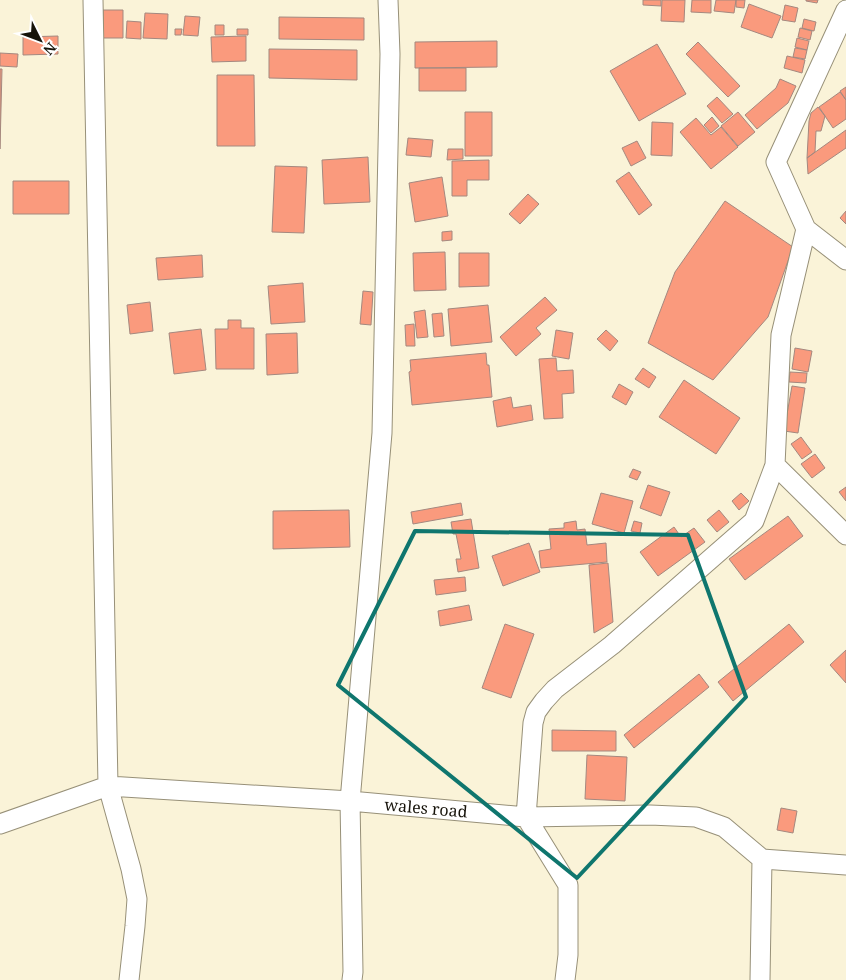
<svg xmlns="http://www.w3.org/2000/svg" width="846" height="980" viewBox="0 0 846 980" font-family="'Noto Serif',serif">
	<rect width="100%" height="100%" fill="#faf3d8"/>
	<!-- building -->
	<path fill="#fa9a7d" stroke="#a4887f" d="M643,0h18v6l-18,-1z
		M662,0h23l-1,22 -23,-1z
		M692,0h19v13l-20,-1z
		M716,0h20l-2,13 -20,-2z
		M736,0h9l-1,8 -8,-1z
		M806,0h12l-1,3 -11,-2z
		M749,4l32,12 -9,22 -31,-11z
		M785,5l13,3 -3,14 -13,-2z
		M103,10h20v28h-20z
		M145,13l23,1 -1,25 -24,-1z
		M185,16l15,1 -2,19 -15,-1z
		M279,17l85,1v22l-85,-1z
		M804,19l12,3 -2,9 -12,-3z
		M127,21l14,1v17l-15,-1z
		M215,25h9v10h-9z
		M800,28l12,3 -2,9 -12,-3z
		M175,29h7l-1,6h-6z
		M237,29h11v6h-11z
		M58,36v18l-35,1v-18z
		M246,36v25l-34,1 -1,-25z
		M797,38l12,3 -2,9 -12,-3z
		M497,41v26l-82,1v-26z
		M698,42l42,44 -12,11 -42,-43z
		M657,44l29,50 -47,27 -29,-50z
		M795,48l12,2 -2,9 -12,-2z
		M269,49l88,1v30l-88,-2z
		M0,53l18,1 -1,13 -17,-1z
		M787,56l18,4 -3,13 -18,-5z
		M419,68h47v23h-47z
		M0,69h2l-2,80z
		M217,75h37l1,71h-38z
		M780,79l16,7 -8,17 -31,26 -12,-14 31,-27z
		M846,87v13l-6,-9z
		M840,92l6,8v19l-13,9 -14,-21z
		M717,97l16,17 -11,9 -15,-17z
		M818,107l7,9 -4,15h-5l-1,21 -8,6 2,-37 2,-8z
		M465,112h27v44h-27z
		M738,112l17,20 -17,14 -17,-20z
		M712,117l7,9 -8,7 -7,-8z
		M696,118l15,17 10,-8 17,20 -27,22 -31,-37z
		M652,122l21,1 -1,33 -21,-1z
		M846,130v18l-38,26 -1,-16z
		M408,138l25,2 -2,17 -25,-2z
		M637,141l9,17 -15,8 -9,-18z
		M448,149h15v10l-16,1z
		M368,157l2,45 -46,2 -2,-44z
		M489,160v20h-22v16h-15v-35z
		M275,166l32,1 -3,66 -32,-1z
		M629,172l23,33 -13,10 -23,-34z
		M442,177l6,39 -33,6 -6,-39z
		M13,181h56v33h-56z
		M528,194l11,10 -19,20 -11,-10z
		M725,201l68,46 -25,70 -55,63 -65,-37 27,-71z
		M846,211v13l-6,-6z
		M452,231v9l-10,1v-9z
		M445,252l1,38 -32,1 -1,-38z
		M459,253h30v33l-30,1z
		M202,255l1,22 -45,3 -2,-22z
		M303,283l2,39 -34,2 -3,-38z
		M363,291l10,1 -2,33 -11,-1z
		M545,297l12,13 -21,18 5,6 -25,22 -16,-19z
		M150,302l3,29 -23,3 -3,-29z
		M488,305l4,37 -41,4 -3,-37z
		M425,310l3,27 -11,1 -3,-26z
		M442,313l2,23 -10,1 -2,-23z
		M228,320h13v8h13v41h-38l-1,-40h13z
		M414,324l1,22h-9l-1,-21z
		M201,329l5,41 -32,4 -5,-41z
		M556,330l17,3 -4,26 -17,-3z
		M606,330l12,11 -8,10 -13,-12z
		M297,333l1,40 -31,2 -1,-41z
		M795,348l17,3 -4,21 -16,-3z
		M486,353l1,12h2l3,32 -80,8 -3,-33 2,-1 -1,-11z
		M556,358l1,13 16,-1 1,23 -12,1 1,24 -19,1 -5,-60z
		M643,368l13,9 -7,11 -14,-9z
		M790,372l17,1 -1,10 -17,-1z
		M684,380l56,38 -24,36 -57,-37z
		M619,384l14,8 -7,13 -14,-8z
		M792,386l13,2 -7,45 -14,-2z
		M511,397l2,11 18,-3 2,15 -36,7 -4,-26z
		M801,437l11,15 -10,7 -11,-15z
		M815,454l10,14 -13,10 -11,-14z
		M633,469l8,3 -4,8 -8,-3z
		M648,485l22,7 -9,24 -21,-8z
		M846,487v14l-7,-9z
		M601,493l32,8 -9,32 -32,-9z
		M741,493l8,8 -10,9 -7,-9z
		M461,503l2,12 -50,9 -2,-12z
		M349,510l1,37 -77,2v-38z
		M719,510l10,12 -12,10 -10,-12z
		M788,516l15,20 -58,44 -16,-21z
		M471,519l8,49 -21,4 -2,-13h5l-5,-25h-3l-2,-12z
		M576,521l1,9 8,-1 2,16 19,-2 1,19 -66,6 -2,-17 12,-2 -2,-20 15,-1v-5z
		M634,521l8,2 -2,10 -9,-2z
		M674,527l7,10 13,-9 11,14 -47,34 -18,-24z
		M529,543l11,29 -37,14 -11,-30z
		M608,563l5,59 -19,11 -5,-68z
		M465,577l1,14 -30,4 -2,-15z
		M469,605l3,15 -32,6 -2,-15z
		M505,624l29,10 -23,64 -29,-10z
		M789,624l15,18 -71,59 -15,-19z
		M846,650v33l-16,-18z
		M699,674l10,13 -75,61 -10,-13z
		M552,730l64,1v20h-64z
		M587,755l40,2 -2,44 -40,-2z
		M781,808l16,3 -4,22 -16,-3z"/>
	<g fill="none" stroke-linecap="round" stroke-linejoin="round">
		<!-- minor casing -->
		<g stroke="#979078" stroke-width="21">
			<path id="minor" d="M93,0l15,786 23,83 6,30 -2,27 -6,54
				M806,229l40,31
				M775,465l71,70
				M0,824l108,-38 242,15 176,16 124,-2 46,2 28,10 38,32 84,6
				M352,980l1,-8 -3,-171 32,-368 8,-379 -2,-54
				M565,980l3,-25v-70l-42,-68 7,-94 3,-11 8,-11 11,-12 57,-44 142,-124 21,-56 6,-130 25,-106 -30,-67 70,-152
				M760,980l2,-121"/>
		</g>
		<!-- minor -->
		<use href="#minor" stroke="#fff" stroke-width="19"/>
	</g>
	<!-- marked area -->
	<path fill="none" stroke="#0f766e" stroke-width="4" stroke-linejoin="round" d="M415,531l273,4 58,162 -169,181 -239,-193z"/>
	<g text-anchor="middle" stroke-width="4.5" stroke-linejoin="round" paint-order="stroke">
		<!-- street labels -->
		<g font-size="16" fill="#16130a" stroke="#fff">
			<text transform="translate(426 808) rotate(5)" y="6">wales road</text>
		</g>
	</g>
	<!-- north arrow -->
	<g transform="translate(40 40) rotate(132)" stroke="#ffffff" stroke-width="4" paint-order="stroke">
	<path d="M0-4L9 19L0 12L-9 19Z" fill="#16130a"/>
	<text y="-8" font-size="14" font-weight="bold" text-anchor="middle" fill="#16130a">N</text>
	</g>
</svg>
